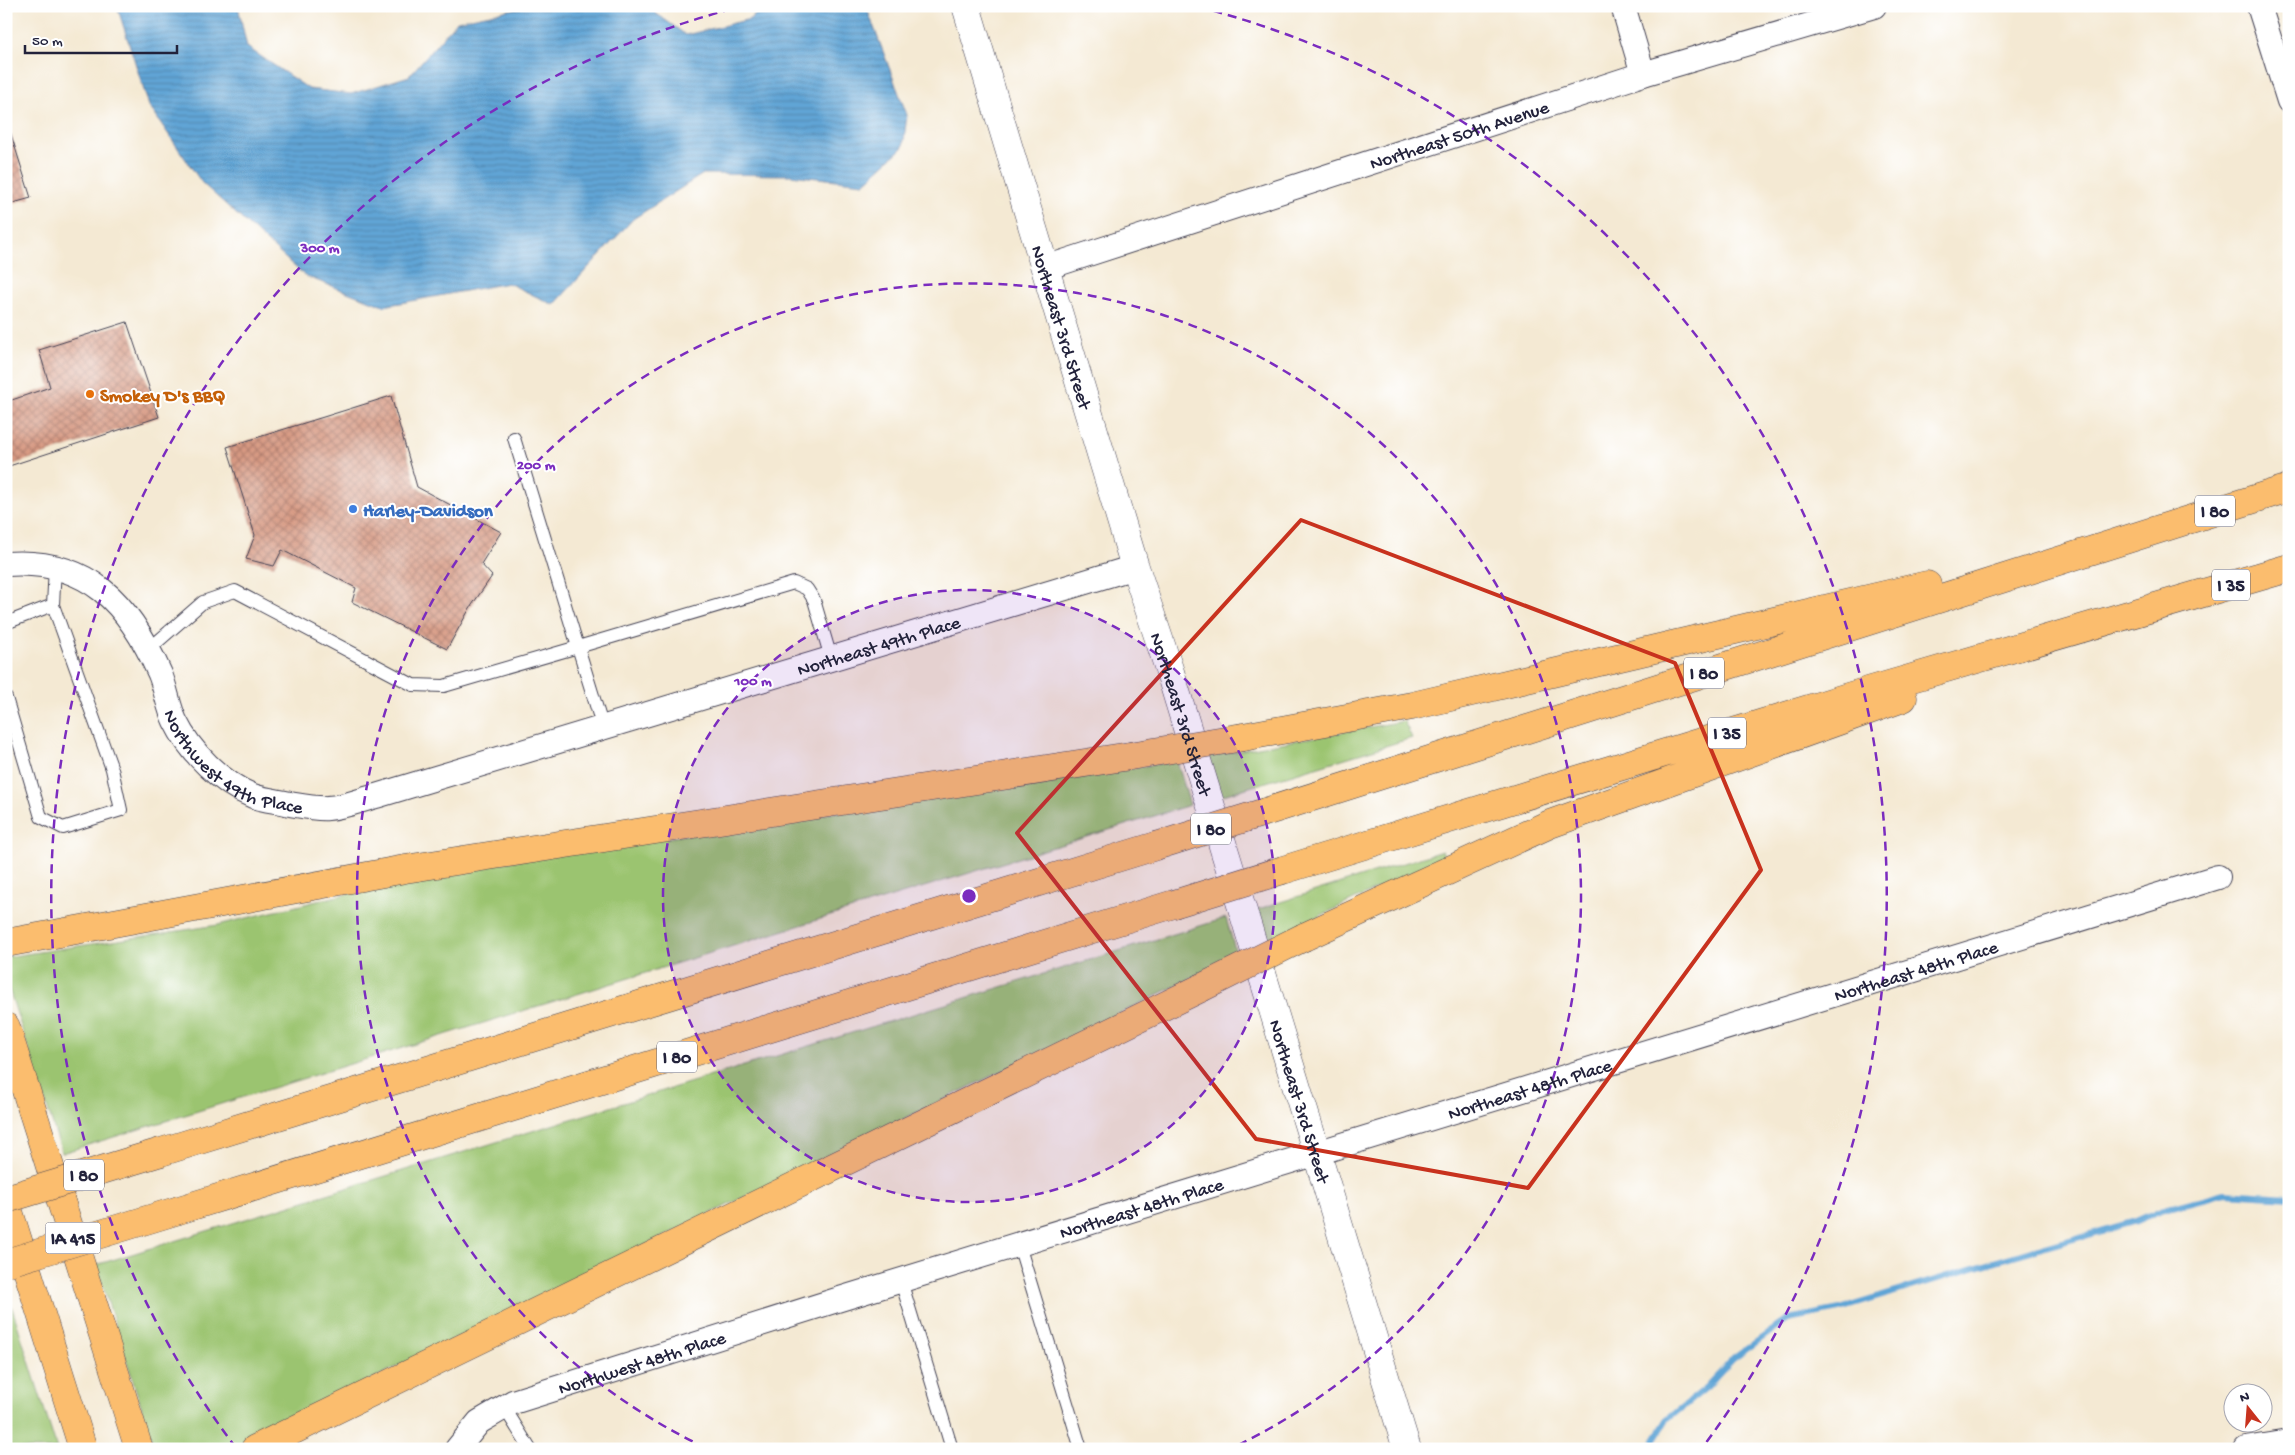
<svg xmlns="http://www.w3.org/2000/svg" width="2295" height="1455" viewBox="0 0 2295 1455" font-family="'Gochi Hand',sans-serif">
	<defs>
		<pattern id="water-rules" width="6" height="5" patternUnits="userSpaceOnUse" patternTransform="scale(1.25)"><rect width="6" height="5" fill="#61a5d6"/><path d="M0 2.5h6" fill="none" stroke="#5086af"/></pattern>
		<pattern id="building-cross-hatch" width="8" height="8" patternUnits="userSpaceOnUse" patternTransform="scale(1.25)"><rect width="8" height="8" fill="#d79982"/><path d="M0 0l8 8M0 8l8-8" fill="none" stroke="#ae7c6c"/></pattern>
	</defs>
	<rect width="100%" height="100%" fill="#fff"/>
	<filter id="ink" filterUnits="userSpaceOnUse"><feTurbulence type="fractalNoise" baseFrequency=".02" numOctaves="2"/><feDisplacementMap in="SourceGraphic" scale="10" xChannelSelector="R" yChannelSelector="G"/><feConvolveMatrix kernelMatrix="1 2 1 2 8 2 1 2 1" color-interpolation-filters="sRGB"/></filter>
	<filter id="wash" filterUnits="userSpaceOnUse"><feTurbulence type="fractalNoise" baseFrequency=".0096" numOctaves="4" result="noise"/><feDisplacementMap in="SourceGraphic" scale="20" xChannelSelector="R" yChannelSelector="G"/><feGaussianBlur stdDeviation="1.12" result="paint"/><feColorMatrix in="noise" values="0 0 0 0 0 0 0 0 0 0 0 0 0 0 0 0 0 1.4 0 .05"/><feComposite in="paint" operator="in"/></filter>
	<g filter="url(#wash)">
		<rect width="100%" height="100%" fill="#f4e9d3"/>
		<!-- green -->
		<path fill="#9bc470" stroke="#5e7356" d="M1404,721l8,17 -192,58 -12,-40z
			M1177,761l13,44 -1128,348 -56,-173v-23l212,-32 215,-52z
			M1442,851l3,6 -183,86 -10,-32z
			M1226,918l11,38 -1008,493h-74l-59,-184z
			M6,1292h1l50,157h-51z"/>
		<!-- water -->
		<path fill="url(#water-rules)" stroke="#426488" d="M117,6h121l9,41 62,42 42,5 58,-18 48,-55 71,-15h104l18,3 36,26 64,-16 12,-13h104l41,109 -4,32 -39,36 -74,-8 -87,-1 -70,45 -79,86 -46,-22 -124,23 -79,-30 -103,-93 -53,-77z"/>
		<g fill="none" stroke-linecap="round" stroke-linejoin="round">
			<!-- stream -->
			<path stroke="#61a5d6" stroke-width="6" d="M1654,1449l1,-10 12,-19 40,-33 26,-28 55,-40 52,-10 160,-49 136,-39 25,-11 64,-17 64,4"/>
		</g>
		<g id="blocks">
			<!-- building -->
			<path fill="url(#building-cross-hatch)" d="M6,125h2l23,73 -25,7z
				M127,322l32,95 -153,50v-65l44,-15 -11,-37z
				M391,396l26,91 84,45 -20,32 11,12 -22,32 -23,41 -95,-47 4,-14 -74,-38 -8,16 -28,-7 9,-24 -28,-88z"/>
		</g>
	</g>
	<g filter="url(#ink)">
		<use href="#blocks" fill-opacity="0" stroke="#424052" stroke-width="1"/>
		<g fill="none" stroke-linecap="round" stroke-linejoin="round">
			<!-- service casing -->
			<g stroke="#424052" stroke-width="14">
				<path id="service" d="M514,438l64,209 216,-64 13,6 7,11 17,58
					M6,623l47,-18
					M148,650l55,-48 32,-11 178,94 31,1 134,-39 25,81
					M6,698l35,119 22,11 58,-18 -9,-41 -59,-164 2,-38
					M1019,1245l62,204
					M901,1281l51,168
					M504,1407l26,42"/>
			</g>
			<!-- minor casing -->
			<g stroke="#424052" stroke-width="26">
				<g id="minor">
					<path d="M1623,6l20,68"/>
					<path d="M2259,6l30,95"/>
					<path id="s1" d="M1045,268l598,-194 231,-68"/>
					<path id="s2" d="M6,564c83,-6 123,40 154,110 6,15 8,32 15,47 15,31 46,62 78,75 11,4 25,5 37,8 12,2 26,5 38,4 16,-1 33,-8 48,-12l759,-229"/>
					<path id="s3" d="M457,1449l22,-27 34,-20 327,-103 1378,-422"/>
					<path d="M2246,1449l43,-7"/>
				</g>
			</g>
			<!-- tertiary casing -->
			<g stroke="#424052" stroke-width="29">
				<g id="tertiary">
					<path id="s4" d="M966,6l169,561 35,105 237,777"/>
				</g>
			</g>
			<!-- primary casing -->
			<g stroke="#424052" stroke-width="29">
				<path id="primary" d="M6,1027l133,422
					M6,1202l77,247"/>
			</g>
			<!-- motorway casing -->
			<g stroke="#424052" stroke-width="29">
				<path id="motorway" d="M1243,737l169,-31 515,-121
					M1265,812l1024,-324
					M1283,870l571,-175 435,-127
					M1304,937l246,-113 353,-126
					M6,943l399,-74 725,-113
					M161,1152l995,-306
					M179,1210l995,-306
					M255,1449l946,-461"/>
			</g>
			<!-- service -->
			<use href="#service" stroke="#fff" stroke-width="12"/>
			<!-- minor -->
			<use href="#minor" stroke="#fff" stroke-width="24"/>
			<!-- tertiary -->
			<use href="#tertiary" stroke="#fff" stroke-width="28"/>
			<!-- primary -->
			<use href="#primary" stroke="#fbbd6e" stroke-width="28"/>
			<!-- motorway -->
			<use href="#motorway" stroke="#fbbd6e" stroke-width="28"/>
			<!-- motorway-bridge casing -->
			<g stroke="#424052" stroke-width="29" stroke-linecap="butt">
				<path id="motorway-bridge" d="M1130,756l113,-19
					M1156,846l109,-34
					M1174,904l109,-34
					M1201,988l103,-51
					M6,1199l155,-47
					M6,1263l173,-53"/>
			</g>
			<!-- motorway-bridge -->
			<use href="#motorway-bridge" stroke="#fbbd6e" stroke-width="28"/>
		</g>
	</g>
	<!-- marked area -->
	<path fill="none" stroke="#c8321e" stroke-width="4" stroke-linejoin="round" d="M1301,520l374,143 86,207 -233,318 -272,-49 -239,-306z"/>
	<!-- distance rings -->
	<circle cx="969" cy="896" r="306" fill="#7b2cbf" fill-opacity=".12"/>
	<g fill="none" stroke="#7b2cbf" stroke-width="2.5" stroke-dasharray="9 6">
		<circle cx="969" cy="896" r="306"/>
		<path d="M706 1448A612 612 0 1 1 1232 1448"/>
		<path d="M236 1448A918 918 0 0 1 739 7M1199 7A918 918 0 0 1 1702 1448"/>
	</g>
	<!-- markers -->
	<circle fill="#e8710a" stroke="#fff" stroke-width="2" cx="90" cy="394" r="5"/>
	<circle fill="#3f7fe0" stroke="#fff" stroke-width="2" cx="353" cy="509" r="5"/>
	<g text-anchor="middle" stroke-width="4" stroke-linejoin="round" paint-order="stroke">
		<!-- shield labels -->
		<g fill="#fff" stroke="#646476" stroke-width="1">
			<rect x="2195" y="495.5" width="40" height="31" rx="4"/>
			<rect x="2212" y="569.5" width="38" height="31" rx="4"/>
			<rect x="1684" y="657.5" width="40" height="31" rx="4"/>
			<rect x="1708" y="717.5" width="38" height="31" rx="4"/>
			<rect x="1191" y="813.5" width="40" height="31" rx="4"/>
			<rect x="657" y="1041.5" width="40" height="31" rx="4"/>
			<rect x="64" y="1159.5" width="40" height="31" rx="4"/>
			<rect x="45.5" y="1222.5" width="55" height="31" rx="4"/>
		</g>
		<g font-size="18" font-weight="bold" fill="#22223b">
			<text x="2215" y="517">I 80</text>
			<text x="2231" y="591">I 35</text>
			<text x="1704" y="679">I 80</text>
			<text x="1727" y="739">I 35</text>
			<text x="1211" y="835">I 80</text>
			<text x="677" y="1063">I 80</text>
			<text x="84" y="1181">I 80</text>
			<text x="73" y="1244">IA 415</text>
		</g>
		<!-- street labels -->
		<g font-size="19" fill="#22223b" stroke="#fff">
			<text dy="7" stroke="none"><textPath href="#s1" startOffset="435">Northeast 50th Avenue</textPath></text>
			<text dy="7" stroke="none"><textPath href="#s4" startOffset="335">Northeast 3rd Street</textPath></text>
			<text dy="7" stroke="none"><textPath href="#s2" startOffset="1015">Northeast 49th Place</textPath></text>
			<text dy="7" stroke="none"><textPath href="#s4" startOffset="740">Northeast 3rd Street</textPath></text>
			<text dy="7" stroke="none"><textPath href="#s2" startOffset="329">Northwest 49th Place</textPath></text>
			<text dy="7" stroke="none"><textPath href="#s3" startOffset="1542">Northeast 48th Place</textPath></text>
			<text dy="7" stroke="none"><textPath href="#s3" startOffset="1138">Northeast 48th Place</textPath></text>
			<text dy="7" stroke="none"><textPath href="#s4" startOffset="1145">Northeast 3rd Street</textPath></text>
			<text dy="7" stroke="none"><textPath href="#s3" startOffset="732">Northeast 48th Place</textPath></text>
			<text dy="7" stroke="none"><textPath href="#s3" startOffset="209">Northwest 48th Place</textPath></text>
		</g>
		<!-- food labels -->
		<g font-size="19" font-weight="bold" fill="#c56008" stroke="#fff" text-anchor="start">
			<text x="100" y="401">Smokey D's BBQ</text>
		</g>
		<!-- shop labels -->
		<g font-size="19" font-weight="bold" fill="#366cbe" stroke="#fff" text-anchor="start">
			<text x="363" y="516">Harley-Davidson</text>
		</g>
	</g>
	<circle cx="969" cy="896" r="8" fill="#7b2cbf" stroke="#fff" stroke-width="2.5"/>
	<g font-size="15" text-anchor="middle" font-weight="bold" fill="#7b2cbf" stroke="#fff" stroke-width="4" stroke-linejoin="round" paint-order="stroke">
		<text x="320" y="252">300 m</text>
		<text x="536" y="469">200 m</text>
		<text x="753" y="685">100 m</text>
	</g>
	<!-- margin -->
	<rect width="2295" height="1455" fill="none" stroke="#fff" stroke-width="25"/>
	<!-- north arrow -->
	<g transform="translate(2248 1408) rotate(343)"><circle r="24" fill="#ffffff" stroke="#a7a7b1"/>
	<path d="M0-4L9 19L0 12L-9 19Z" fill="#c8321e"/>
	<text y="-8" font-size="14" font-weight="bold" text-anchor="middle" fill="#22223b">N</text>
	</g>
	<!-- scale -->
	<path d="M25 45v8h152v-8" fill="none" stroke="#22223b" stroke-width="2.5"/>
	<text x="32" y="45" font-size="15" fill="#22223b" stroke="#ffffff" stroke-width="4" paint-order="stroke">50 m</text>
</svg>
